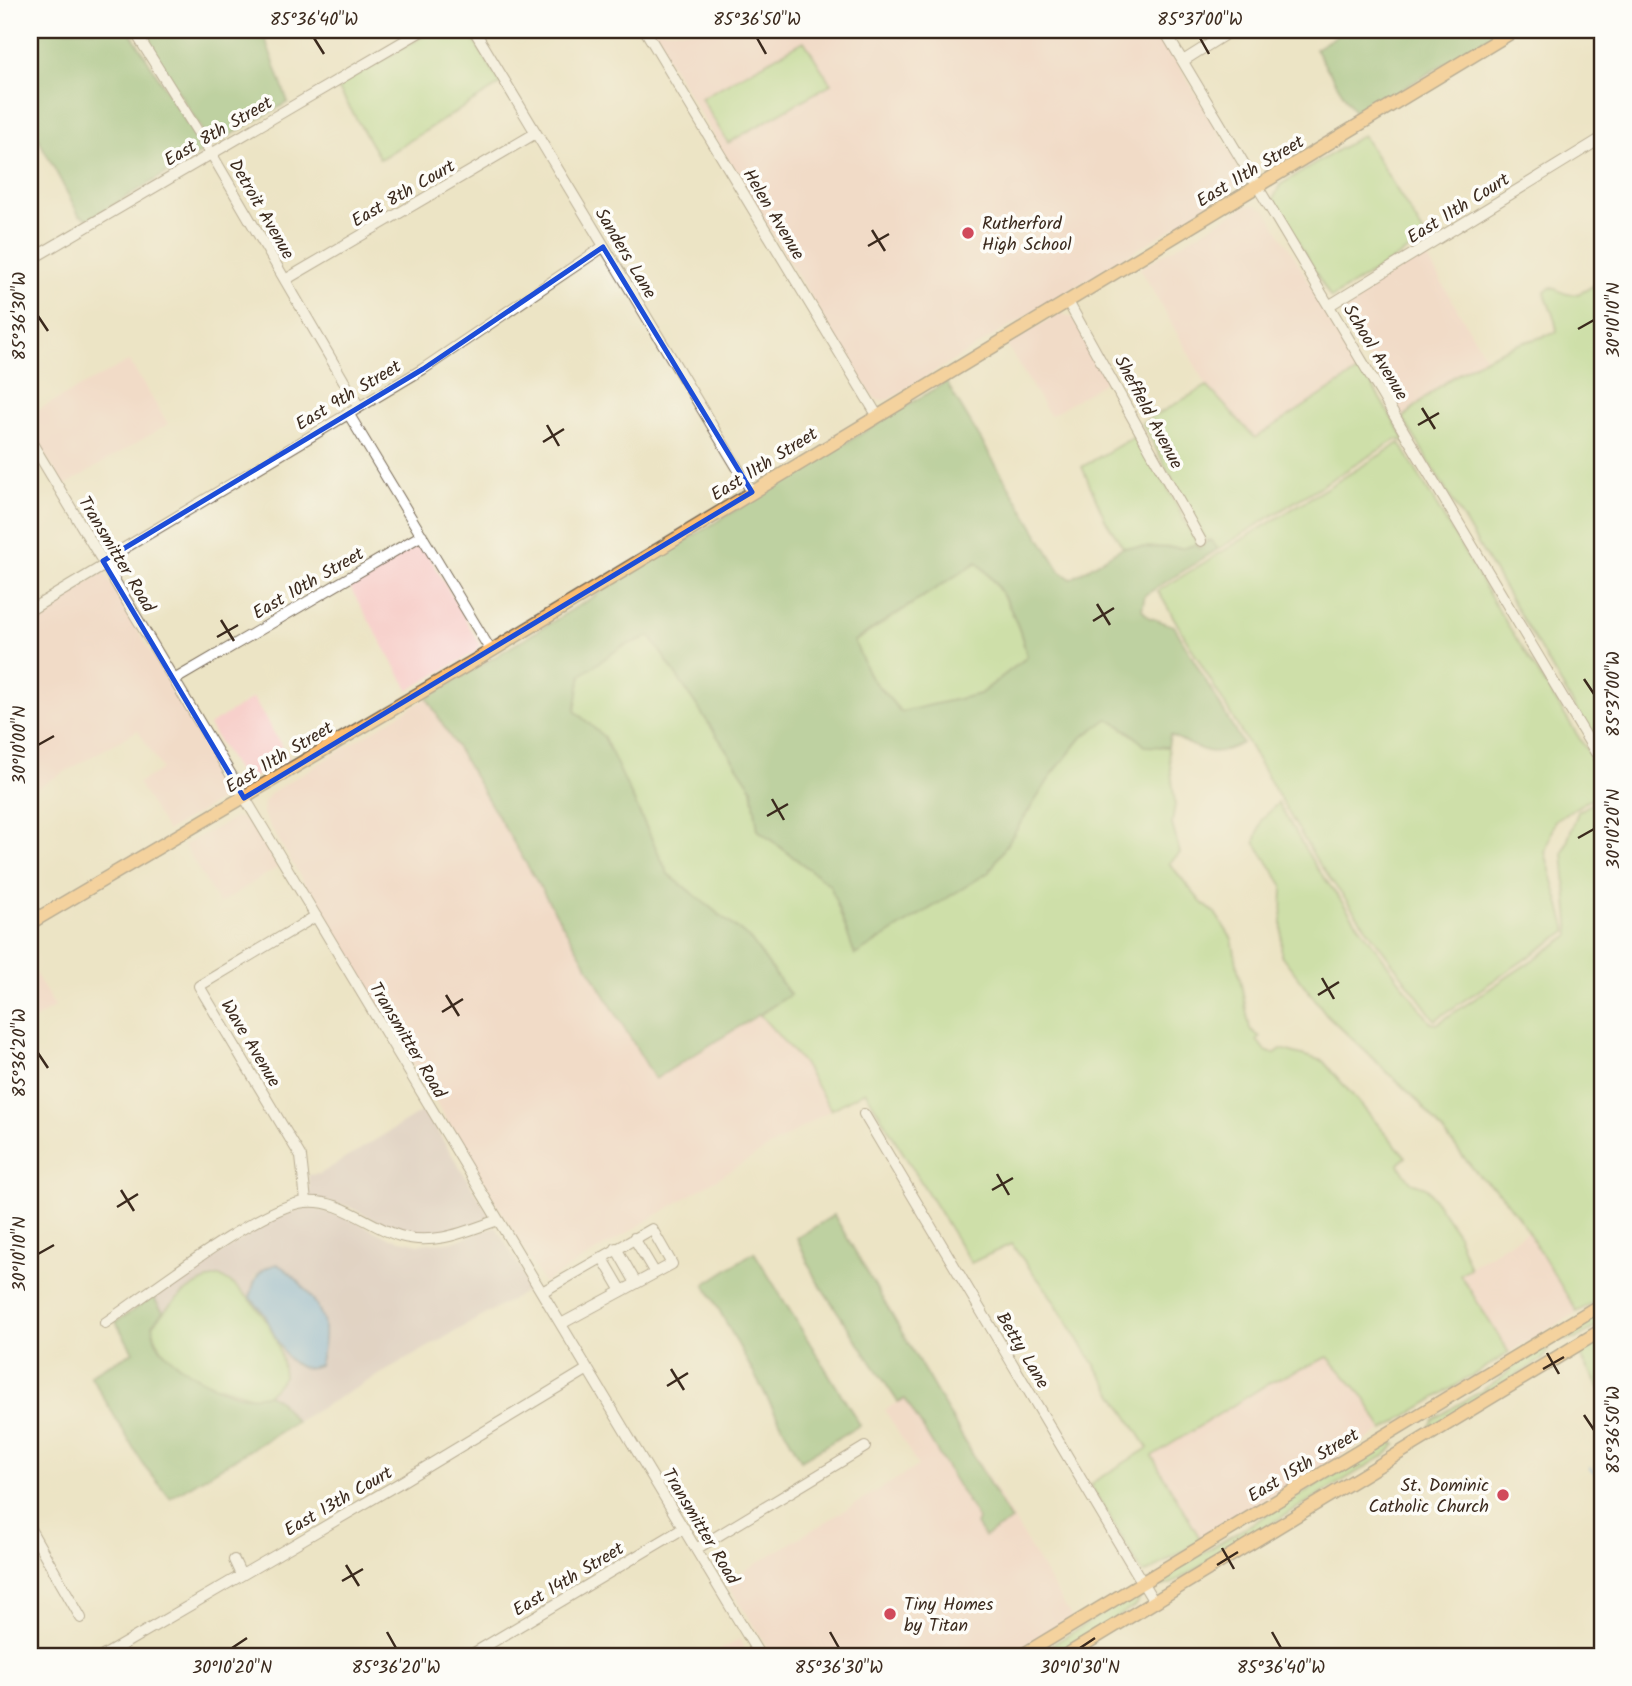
<svg xmlns="http://www.w3.org/2000/svg" width="1632" height="1686" viewBox="0 0 1632 1686" font-family="Kalam,sans-serif">
	<rect width="100%" height="100%" fill="#fdfcf7"/>
	<filter id="ink" filterUnits="userSpaceOnUse"><feTurbulence type="fractalNoise" baseFrequency=".0143" numOctaves="2"/><feDisplacementMap in="SourceGraphic" scale="14" xChannelSelector="R" yChannelSelector="G"/><feConvolveMatrix kernelMatrix="1 2 1 2 8 2 1 2 1" color-interpolation-filters="sRGB"/></filter>
	<filter id="wash" filterUnits="userSpaceOnUse"><feTurbulence type="fractalNoise" baseFrequency=".00686" numOctaves="4" result="noise"/><feDisplacementMap in="SourceGraphic" scale="28" xChannelSelector="R" yChannelSelector="G"/><feGaussianBlur stdDeviation="1.57" result="paint"/><feColorMatrix in="noise" values="0 0 0 0 0 0 0 0 0 0 0 0 0 0 0 0 0 1.4 0 .05"/><feComposite in="paint" operator="in"/></filter>
	<g filter="url(#wash)">
		<rect width="100%" height="100%" fill="#ece4c5"/>
		<!-- built -->
		<path fill="#f7d0cb" d="M650,30h508l79,132 2,19 -10,13 -341,206h-11l-6,-5 -76,-123z
			M1255,205l11,5 96,159 -107,70 -48,-53 -67,-118 105,-62z
			M1425,254l61,104 -64,41 -19,19 -66,-110z
			M1060,313l13,5 35,62 -58,36 -43,-71z
			M129,361l39,63 -104,62 -34,-56v-16z
			M421,542l59,103 -4,7 -67,38 -61,-106z
			M104,572l123,211 -3,15 -57,33 -29,-48 24,-14 -24,-39 -108,62v-176z
			M253,698l37,62 -38,18 -15,-7 -28,-46z
			M427,698l228,380 105,-63 42,47 29,48 -287,173 -281,-469 1,-12 8,-10z
			M236,817l14,4 28,46 -59,37 -35,-59z
			M30,965l25,42 -25,15z
			M1528,1231l49,81 -68,41 -49,-80z
			M1328,1357l36,40 19,33 -182,110 -49,-84 117,-73z
			M931,1382l141,236 -62,38h-237l-47,-74 192,-116 -33,-56z
			M739,1639l9,17h-38z"/>
		<!-- industrial -->
		<path fill="#d2bec2" d="M424,1110l67,107 -39,14 -33,3 -29,-7 -43,-21 -37,-7 -2,-24 12,-1z
			M307,1207l38,9 42,21 32,7 36,-3 41,-15 36,62 -236,134 -17,-22 -11,-6 16,-18 -3,-26 15,17 -28,-101 -13,10 -5,22 -30,-22 -14,3 -32,21 -11,12 -10,-15 124,-80z"/>
		<!-- green -->
		<path fill="#a9da88" stroke="#728253" stroke-width="2" d="M434,30h34l33,54 -121,75 -43,-73z
			M804,41l27,43 -103,59 -27,-45z
			M1363,135l64,104 -96,59 -58,-98 7,-15z
			M1602,280v473l-199,-335c28,-28 61,-51 98,-67 17,-9 38,-12 56,-19 -1,-18 -11,-28 -12,-41l7,-4c22,14 29,7 50,-7z
			M1362,369l52,86 -10,-14 -7,-2 -179,110 -7,-9 -5,1 -64,-118 65,-37 48,52z
			M1139,434l58,110 -13,4 -61,-1 -18,-28 -23,-52z
			M1400,443l97,165 105,166v18l-47,28 -10,32 22,79 -132,89 -118,-159 -159,-270z
			M977,562c27,30 41,55 50,95l-47,37 -79,18 -31,-35 -16,-35z
			M650,636l102,152 6,42 72,55 159,-13 64,-99 29,-36 27,-18c25,15 28,26 59,28l7,57 -3,20 8,29 -11,10 32,39 14,11 17,26 18,90 10,8 -3,3 8,11 9,3 7,-5 42,12 83,96 -8,7 13,18 15,5 30,45 14,36 -10,6 49,79 -126,77 -19,-33 -36,-40 -59,26 -117,73 49,84 -56,34 -3,-2 -52,-88 58,-36 -100,-156 -37,-48 -40,19 -106,-172 -34,19 -29,-48 -42,-47 30,-21 -40,-55 -82,-65 -38,-82 -55,-81 6,-36 40,-28z
			M1602,797v500l-25,15 -55,-90 -22,-29 -21,-17 -60,-74 -92,-87 -46,-60 2,-69 -28,-44 7,-23 16,-16 36,61 117,159 6,1 133,-89 -7,-82 15,-41z
			M220,1276c38,23 60,55 64,100 -6,7 -14,20 -24,21 -7,1 -16,-3 -22,-5 -37,-9 -78,-27 -86,-67 19,-22 39,-43 68,-49z
			M1602,1311v12l-27,16 -10,1 6,-10z
			M1602,1337v55l-24,-40z
			M1548,1349l-5,10 -115,70 6,-10c21,-13 43,-25 63,-38 16,-11 30,-33 51,-32z
			M1388,1442l8,2 -9,10 -216,130 -13,3 7,-11z
			M1141,1596l-7,11 -81,49h-19l96,-59z"/>
		<!-- forest -->
		<path fill="#86ba74" stroke="#607249" stroke-width="2" fill-rule="evenodd" d="M30,30h99l75,121 -115,68 -10,-4 -49,-92z
			M140,30h122l26,72 -76,44z
			M1346,30h155l-144,86 -42,-67z
			M946,382l114,189 11,8 52,-32 61,1 13,-4 2,4 11,-8 8,9 -73,46 -3,14 6,8 26,9 68,117c-34,18 -41,5 -72,-8l-2,12 -23,-1 -16,-15 -21,-12 -26,18 -29,36 -64,99 -134,83 -25,-70 -72,-55 -6,-42 -102,-152 -29,11 -40,28 -6,36 29,26 64,137 82,65 40,56 -135,84 -228,-381zM977,562c27,27 42,58 50,95l-47,37 -79,18 -31,-35 -16,-36z
			M834,1215l177,306 -27,16 -8,-13 2,-5 -73,-120 -7,3 -83,-124 -18,-40z
			M754,1252l106,173 -59,35 -96,-176z
			M153,1297l10,15 -11,13c1,6 2,15 6,20 19,25 79,61 110,49l10,6 18,22 -126,76 -27,-34 -53,-89 43,-23 -17,-30z"/>
		<!-- water -->
		<path fill="#73b0e5" stroke="#576d82" stroke-width="2" d="M277,1264c17,9 41,37 46,56 3,14 0,31 -4,45 -32,14 -42,-28 -54,-50 -4,-7 -10,-12 -15,-17 4,-18 7,-29 27,-34z"/>
		<g fill="none" stroke-linecap="round" stroke-linejoin="round">
			<!-- stream -->
			<path stroke="#73b0e5" stroke-width="2.5" d="M1589,1467l7,8 6,15"/>
		</g>
	</g>
	<g filter="url(#ink)">
		<g fill="none" stroke-linecap="round" stroke-linejoin="round">
			<!-- minor casing -->
			<g stroke="#796b58" stroke-width="12">
				<path id="minor" d="M134,30l77,123 148,254
					M474,30l278,462
					M645,30l232,385
					M1164,30l438,733
					M1183,61l49,-31
					M30,260l393,-230
					M285,280l251,-147
					M1067,300l134,241
					M1330,305l272,-167
					M348,413l143,238
					M30,440l730,1216
					M103,561l320,-192 180,-122
					M30,610l75,-45
					M174,680l248,-145
					M864,1114l290,488
					M306,1201l-5,-44 -102,-171 117,-70
					M634,1238l21,35
					M616,1248l20,35
					M602,1257l20,34
					M542,1292l110,-63 20,35 -111,60
					M105,1323c43,-29 155,-117 200,-121 35,-4 64,25 95,34 35,10 66,-5 98,-16
					M30,1529l51,89
					M696,1549l169,-102
					M234,1560l7,15
					M103,1656l295,-172 190,-115
					M469,1656l215,-128"/>
			</g>
			<!-- major casing -->
			<g stroke="#796b58" stroke-width="15">
				<path id="major" d="M30,923l461,-272 1024,-621
					M1021,1656l581,-352
					M1065,1656l537,-326"/>
			</g>
			<!-- minor -->
			<use href="#minor" stroke="#fff" stroke-width="10"/>
			<!-- major -->
			<use href="#major" stroke="#fcbd6f" stroke-width="12"/>
		</g>
	</g>
	<!-- marked area -->
	<path d="M0 0H1632V1686H0ZM603,247l149,245 -508,306 -141,-237 320,-192z" fill="#ece4c5" fill-opacity=".55" fill-rule="evenodd"/>
	<path fill="none" stroke="#1d4ed8" stroke-width="5" stroke-linejoin="round" d="M603,247l149,245 -508,306 -141,-237 320,-192z"/>
	<!-- ticks -->
	<path fill="none" stroke="#3b2a1e" stroke-width="2.5" d="M314,38l10,16M757,38l9,16M1200,38l9,16M872,230l13,21M868,246l21,-12M38,316l10,15M1578,329l16,-9M1422,408l13,21M547,425l12,21M1418,425l21,-12M543,442l21,-13M1097,604l13,21M221,620l13,21M1093,621l21,-13M217,637l21,-12M1584,679l10,15M38,745l16,-9M772,799l12,21M767,816l21,-12M1578,838l16,-9M1322,978l12,21M446,995l13,21M1318,995l21,-13M442,1012l21,-13M38,1053l10,15M997,1174l12,21M121,1190l13,21M992,1190l21,-12M117,1207l21,-13M38,1254l16,-9M1547,1353l12,21M671,1369l13,21M1543,1369l21,-12M667,1386l21,-13M1584,1415l10,15M1222,1548l12,21M346,1565l13,21M1217,1565l21,-13M342,1581l21,-12M387,1632l9,16M830,1632l9,16M1272,1632l9,16M232,1648l15,-10M1080,1648l15,-10"/>
	<!-- markers -->
	<g fill="#d1495b" stroke="#fdfcf7" stroke-width="2.5">
		<circle cx="968" cy="233" r="7"/>
		<circle cx="1503" cy="1495" r="7"/>
		<circle cx="890" cy="1614" r="7"/>
	</g>
	<g text-anchor="middle" stroke-width="7" stroke-linejoin="round" paint-order="stroke">
		<!-- street labels -->
		<g font-size="18" fill="#3b2a1e" stroke="#fdfcf7">
			<text transform="translate(218 131) rotate(-30)" y="6">East 8th Street</text>
			<text transform="translate(1250 171) rotate(-31)" y="6">East 11th Street</text>
			<text transform="translate(403 193) rotate(-30)" y="6">East 8th Court</text>
			<text transform="translate(1458 208) rotate(-32)" y="6">East 11th Court</text>
			<text transform="translate(262 209) rotate(60)" y="6">Detroit Avenue</text>
			<text transform="translate(774 214) rotate(59)" y="6">Helen Avenue</text>
			<text transform="translate(626 253) rotate(59)" y="6">Sanders Lane</text>
			<text transform="translate(1376 352) rotate(59)" y="6">School Avenue</text>
			<text transform="translate(348 395) rotate(-31)" y="6">East 9th Street</text>
			<text transform="translate(1149 412) rotate(62)" y="6">Sheffield Avenue</text>
			<text transform="translate(764 464) rotate(-32)" y="6">East 11th Street</text>
			<text transform="translate(117 554) rotate(59)" y="6">Transmitter Road</text>
			<text transform="translate(308 583) rotate(-30)" y="6">East 10th Street</text>
			<text transform="translate(279 757) rotate(-31)" y="6">East 11th Street</text>
			<text transform="translate(408 1040) rotate(59)" y="6">Transmitter Road</text>
			<text transform="translate(251 1043) rotate(59)" y="6">Wave Avenue</text>
			<text transform="translate(1023 1350) rotate(59)" y="6">Betty Lane</text>
			<text transform="translate(1303 1465) rotate(-31)" y="6">East 15th Street</text>
			<text transform="translate(338 1501) rotate(-30)" y="6">East 13th Court</text>
			<text transform="translate(701 1526) rotate(59)" y="6">Transmitter Road</text>
			<text transform="translate(568 1579) rotate(-31)" y="6">East 14th Street</text>
		</g>
		<!-- poi labels -->
		<g font-size="18" fill="#3b2a1e" stroke="#fdfcf7" text-anchor="start">
			<text x="982" y="229">Rutherford<tspan x="982" dy="21">High School</tspan></text>
			<text x="1489" y="1491" text-anchor="end">St. Dominic<tspan x="1489" dy="21">Catholic Church</tspan></text>
			<text x="904" y="1610">Tiny Homes<tspan x="904" dy="21">by Titan</tspan></text>
		</g>
	</g>
	<!-- margin -->
	<rect width="1632" height="1686" fill="none" stroke="#fdfcf7" stroke-width="77"/>
	<rect x="38" y="38" width="1556" height="1610" fill="none" stroke="#3b2a1e" stroke-width="2.5"/>
	<g font-size="18" text-anchor="middle" fill="#3b2a1e">
		<text x="314" y="25">85°36'40"W</text>
		<text x="757" y="25">85°36'50"W</text>
		<text x="1200" y="25">85°37'00"W</text>
		<text transform="translate(19 316) rotate(-90)" y="6">85°36'30"W</text>
		<text transform="translate(1613 320) rotate(-90)" y="6">30°10'10"N</text>
		<text transform="translate(1613 694) rotate(-90)" y="6">85°37'00"W</text>
		<text transform="translate(19 745) rotate(-90)" y="6">30°10'00"N</text>
		<text transform="translate(1613 829) rotate(-90)" y="6">30°10'20"N</text>
		<text transform="translate(19 1053) rotate(-90)" y="6">85°36'20"W</text>
		<text transform="translate(19 1254) rotate(-90)" y="6">30°10'10"N</text>
		<text transform="translate(1613 1430) rotate(-90)" y="6">85°36'50"W</text>
		<text x="232" y="1673">30°10'20"N</text>
		<text x="396" y="1673">85°36'20"W</text>
		<text x="839" y="1673">85°36'30"W</text>
		<text x="1080" y="1673">30°10'30"N</text>
		<text x="1281" y="1673">85°36'40"W</text>
	</g>
</svg>
